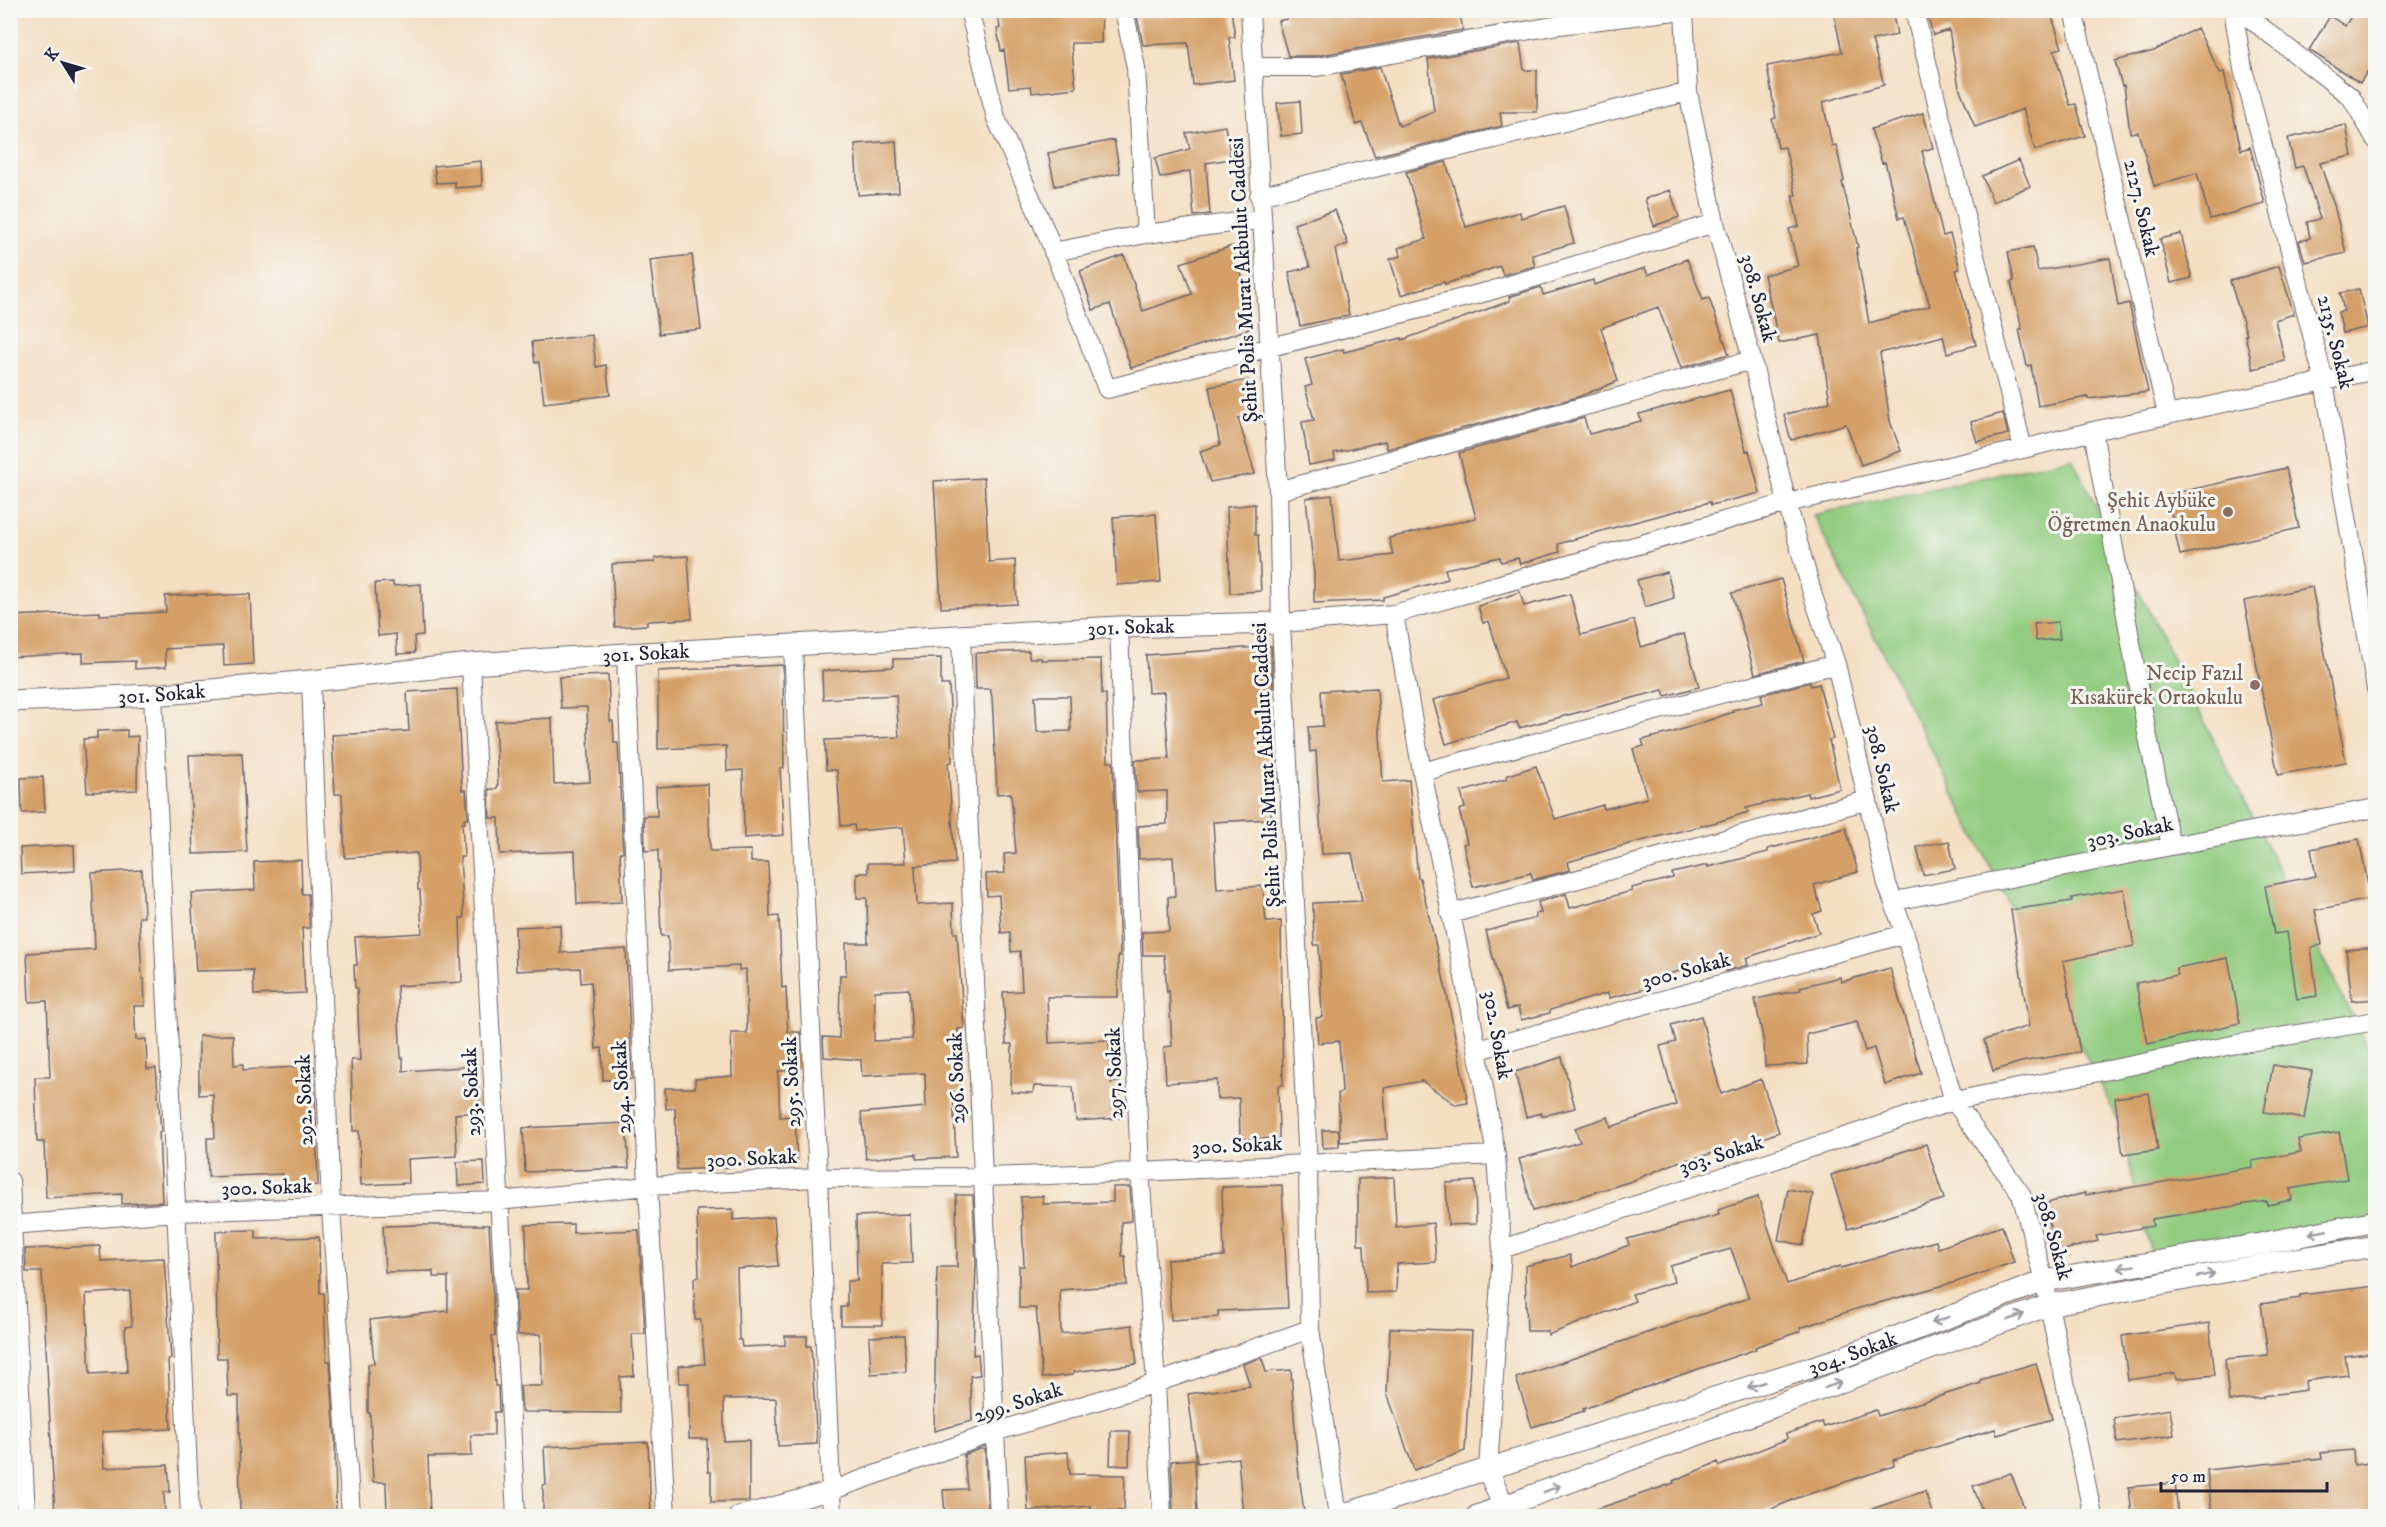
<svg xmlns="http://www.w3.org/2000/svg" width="2386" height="1527" viewBox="0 0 2386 1527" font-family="'IM FELL DW Pica',serif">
	<rect width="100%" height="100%" fill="#f6f6f2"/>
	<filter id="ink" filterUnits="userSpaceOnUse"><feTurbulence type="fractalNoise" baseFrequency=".0167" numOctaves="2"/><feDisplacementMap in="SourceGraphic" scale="12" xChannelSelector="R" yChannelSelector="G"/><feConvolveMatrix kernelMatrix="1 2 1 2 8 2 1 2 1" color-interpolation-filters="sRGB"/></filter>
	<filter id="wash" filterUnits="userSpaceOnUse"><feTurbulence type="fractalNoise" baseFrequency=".008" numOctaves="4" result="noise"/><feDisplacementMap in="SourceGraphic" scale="24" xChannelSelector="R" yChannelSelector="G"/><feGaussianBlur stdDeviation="1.35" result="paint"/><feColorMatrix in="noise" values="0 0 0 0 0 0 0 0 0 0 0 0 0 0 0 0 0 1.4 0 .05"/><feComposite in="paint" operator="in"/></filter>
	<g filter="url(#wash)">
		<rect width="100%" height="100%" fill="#f4dfc3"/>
		<!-- green -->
		<path fill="#92cc80" stroke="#5a775e" stroke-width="1.5" d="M2072,458l303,604v173l-217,47 -39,-160 -306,-607z"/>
		<g id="blocks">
			<!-- building -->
			<path fill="#d5a068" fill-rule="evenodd" d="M997,10h105l-1,33h-30l5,45 -44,5 -1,-7 -22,2 -5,-38 -3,1 -4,-22 3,-1z
				M1180,10h51l4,27h-6l5,43 -41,5 -5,-42 -45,2 -6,-28 43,-3z
				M1284,10h175l4,20 -147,26h-28l-10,-35 9,-2z
				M1833,10h59l5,25 -25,5 12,45 -61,17 9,44 4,-1 8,36 -2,1 16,65 -2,1 13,75 61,-17 -26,-89 -5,1 -14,-56 -3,1 -11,-34 52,-16 10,35 -11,3 21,85 7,-2 10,35 -4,1 20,75 -29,8 -4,-17 -63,17 10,68 11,30 -40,14 -15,-41 -55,16 -7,-25 46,-13 -10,-67 -41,8 -15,-68 34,-9 -9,-37 10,-3 -7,-31h4l-11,-48 -7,1 -6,-29 4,-1 -9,-52 75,-14z
				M1926,10h124l12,38 -8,2 16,55 6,-1 9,32 -50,14 -12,-41 -48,18 -16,-40 -10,-57 -16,5z
				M2355,10h21v48l-16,25 -51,-33 21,-34 15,10z
				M2197,28l23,45 4,-1 17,78 9,-3 15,57 -55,15 -13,-46 -43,13 -16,-54 -8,1 -6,-48 -2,1 -7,-25 39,-10z
				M1520,43l4,27h13v42h-37l2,14 -127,30 -13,-33 -6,2 -15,-51 39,-7 19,59 35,-14 -6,-53z
				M1300,101l2,33 -21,2 -4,-33z
				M2346,125l6,31 -32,7 14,42 12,48 -41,9 -6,-21 11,-3 -3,-16 13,-3 -17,-53 -8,2 -7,-30z
				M1225,126l6,33 -25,4 4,51 -16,2 -4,-45 -30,7 -5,-20 35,-9 -4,-16z
				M1114,140l6,33 -65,13 -7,-33z
				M896,141l3,51 -41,3 -3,-51z
				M2019,160l11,26 -37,16 -11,-26z
				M481,161l1,25 -27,2v-6l-19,1 -2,-17z
				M1446,162l20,65 54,-15 1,6 43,-12 10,37 -42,12 3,11 -32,9 -3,-9 -55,18 -1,-2 -43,13 -11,-36 11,-3 -3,-8 28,-9 -20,-67z
				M1670,190l9,27 -25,9 -9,-27z
				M1335,210l13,34 -13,5 14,66 -49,11 -11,-54 21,-5 -16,-43z
				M2181,234l11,44 -21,5 -11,-44z
				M1232,246l19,58 -9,2 7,23 -118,39 -21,-64 -17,6 -13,-39 44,-16 19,56 49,-17 -11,-31z
				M2033,247l5,24 72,-13 8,48 11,-3 19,89 -60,7v-2l-50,9 -7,-41 -4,1 -8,-37h3l-11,-47 3,-1 -6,-29z
				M692,255l9,74 -42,5 -9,-74z
				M1687,259l16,41 6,-2 20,56 -48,14 -23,-61 -57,21 17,53 -40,16 -125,34 -66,18 -2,-8 -51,12 1,7 -26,5 -7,-43 12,-2 -9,-33 7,-2 -7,-26 38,-10 1,3 58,-14v2l108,-39 -1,-4 32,-10 2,8 50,-15 1,5 51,-17 3,7z
				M2279,266l15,48 -19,6 10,41 -32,8 -8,-34h2l-17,-54z
				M2359,289l9,38 -25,6 -5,-21 6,-1 -4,-18z
				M592,335l4,32 10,-2 4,30 -66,8 -5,-41 -4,1 -3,-21z
				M1248,380l7,35 -17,3 17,56 -45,8 -10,-31 20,-6 -11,-58z
				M1730,390l16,61 3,-1 11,43 -49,12 -1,-3 -105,28 -47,14 2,8 -40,12 -2,-6 -17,4 -1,-5 -55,12 3,10 -65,18v3l-69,3v-29l-8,-76 26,-3 7,66 54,-6 -4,-17 87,-20 -17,-65 125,-35 5,16 52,-13 -2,-7z
				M2003,413l5,21 -31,8 -6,-20z
				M2286,468l13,60 -119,27 -13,-60z
				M984,478l5,84 26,-2 2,44 -76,4 -7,-127z
				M1255,504v31h3l3,56 -31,2 -3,-86z
				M1156,514l5,68 -44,3 -4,-68z
				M688,556l4,63 -45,2v4l-32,2 -3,-63 43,-2v-4z
				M1667,572l7,26 -29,9 -8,-27z
				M1781,579l23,82 -49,13 -23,-81z
				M393,582v4l28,-2 2,51 -9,1 1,17 -18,1 -1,-20 -18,2 -3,-53z
				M2312,587l34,175 -68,13 -34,-174z
				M1520,592l4,14 46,-12 11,41 53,-15 7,27 43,-13 15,53 -34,9 -2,-6 -144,38 -2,-6 -71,22 -13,-44 73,-22 -17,-57 -6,2 -5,-17z
				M207,594v2l43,-2 3,70 -29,2 -1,-20 -58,3 1,18 -31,2v-8l-52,2v-10l-73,4v-41l90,-4v3l66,-3 -1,-16z
				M2058,622l2,17 -24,2 -2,-17z
				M1271,646l2,42h-5l3,64h5l2,30h-8l1,37 -58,3 4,67 46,-3 3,36 15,-1 2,164 -5,1 1,52 -39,1 -1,-41 -22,1v-19l-51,3 -2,-36 8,-1 -3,-55 -2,1 -3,-37h-21l-1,-23 27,-1 -1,-34 7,-1 -2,-39 -34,2 -1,-33 29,-2v-33l-30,1 -2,-32 34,-1 -5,-67 -16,1 -2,-38z
				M1029,651v7h12v2l60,-1 1,35h4l2,68h5l7,194h-2v41h-71l2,46 60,-3 2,43 9,-1 1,36 -45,3 -3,-34 -39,-1 -1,7 -22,-1 1,-48h-6l-3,-52 19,-1 -2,-40 -9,1 -1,-20 -9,1 -2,-38 -12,1 -1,-22 19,-1 -1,-19 12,-1 -5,-60 -14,1 -5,-97 -2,-8h-14l-1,-36zM1035,696h35l1,35 -34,1z
				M941,658v27h8l3,77 -4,1 7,100 -40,3 2,39 36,-2 1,30h3l7,95 -6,1 3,63h-8l3,65 -40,2v-5l-50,5 -5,-46 65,-6 -1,-34 -63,3 -1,-16 -37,-3 -1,-20 16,1 1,-63h6v-32h22l-1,-45h-10v-25h11v-10h38l-3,-36 -48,4 -1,-6 -13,1 -4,-56h-11l-1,-30 74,-3 -3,-42 -73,4 -1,-28 71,-4v-8zM909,989l3,50 -38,2 1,-50z
				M783,665l1,103h-4l4,67 -40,3 -1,-68 -16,1 -1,-25 -68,3v-78z
				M608,675l2,46h3l1,22h4l5,109h-3l2,50 -45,2 -2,-53 -75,3 -1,-36h-9l-1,-29h7l2,-3 -3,-65 57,-3 2,66 36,-2 -3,-75 -26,1 -2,-31z
				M1810,682l1,4 8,-2 14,55 -4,1 11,49 -32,8 -1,-4 -61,15 2,4 -31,10 -92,23 -57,17 2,8 -37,10 -2,-7 -58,14 -10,-43 4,-1 -8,-33 6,-2 -4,-16 46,-13 -1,-3 30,-10 19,53 48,-14 1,4 43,-11 -14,-49 11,-3 -2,-6 32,-8 59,-20 -1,-2 31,-7 -2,-8z
				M1377,688l6,94 26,-2 9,98h2l27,116 21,109 -12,2 -34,-24 -38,7 3,51 -47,3 -2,-49 4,-1 -3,-51 -21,2 -2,-25 6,-1 -3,-72h-5l-1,-42 49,-2 -10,-48 -30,1 -6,-103 -6,1 -2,-25 15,-1 -2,-35z
				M457,689l5,101h4l2,29h-4l1,4h-3l2,34h-4l4,61h-4l2,64 -65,4 4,72h2v13l74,-5 3,46 -25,2 2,42 -49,3 1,24 -48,2 -2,-54h-6l-2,-71h9l-3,-72h-2l-1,-23h3l-2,-28 67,-4 -2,-43h-2l-1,-37 -72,5 -3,-64h-7l-3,-59 77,-4 -2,-39z
				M127,730v7l11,-1 -1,54 -50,2 -4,-53 14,-1v-7z
				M242,753l5,99 -54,2 -4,-99z
				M43,777l2,35 -23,1 -1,-35z
				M708,784l2,67 41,-1v12h17l2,55 9,-1 3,72 4,-1 2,45h12v38l-22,1 2,46 15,-1 2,46 -65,2v3l-55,3 -2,-62 -9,1 -1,-21h30v-9l37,-3 -1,-43h16l-1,-64 -7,1v-4l-70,4 -1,-34h-7l-3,-86 -13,1 -1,-35h13l-1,-29z
				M1846,828l12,44 -44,13 8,26 -9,3 6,19 -73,25 2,7 -22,6 -2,-7 -29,7 -1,-4 -51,14 2,8 -36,9 -1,-5 -58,17v3l-29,7 -3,-13 -11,3 -21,-79 50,-13 -1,-4 6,-1 -3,-11 28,-8 4,14 62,-17 -1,-3 42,-10 -1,-5 36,-8v2l60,-15v-3z
				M2359,839l12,60 -56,11 7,35 -11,2 6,49 -20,3 -10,-67 -13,2 -9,-48 51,-10 -5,-27z
				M1949,841l6,28 -32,6 -6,-28z
				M74,845l1,26 -54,3 -1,-26z
				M301,860l1,34h6l1,34h-7l3,65 -51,2 -1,-25 -57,1 -5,-78 64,-3 -1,-28z
				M142,870l2,47h-5l3,62h2l1,27h-11l2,34 10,-1 1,30 9,-1 5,64h-2l3,70 -40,2v-10l-76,4 -2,-56h-7l-2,-65h15l-3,-76 -18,1 -2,-49 68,-4 -3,-76z
				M2124,889l10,57 -71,15 17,91 -59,10 -28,9 -9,-31 45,-14 -18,-116 61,-9 -1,-3z
				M560,925l1,28 65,-4 6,130 -29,1 -1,-32 -6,1 -5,-67 -10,1 -1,-15 -64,3 -1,-44z
				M2376,947v52l-24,2 -6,-51z
				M2228,958l12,65 -92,21 -12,-61 42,-8 -2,-7z
				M1890,968l31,105 -36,12 -11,-37 -9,3 -8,-29 -50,12 1,30 -43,2 -1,-23 -9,-44 46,-9 -1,-3 40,-10 1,5z
				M1701,1016l20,78 40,-15 18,53 -34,13 -67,17 -49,20 -96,29 -14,-52 61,-17 -5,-14 33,-11 3,10 65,-22 -16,-59 16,-4 -5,-17z
				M233,1035l1,30 9,-1v6l71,-4 4,119 -35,2v-13l-75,3 -1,-39h8l-2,-44 -14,1v-59z
				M1562,1057l13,51 -33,8 -1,-3 -15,4 -11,-45z
				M2273,1065l39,6 -8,48 -40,-7z
				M2149,1093l9,57 -35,5 -8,-57z
				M626,1123l3,45 -104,4 -2,-44z
				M1322,1130h17v17l-16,1z
				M2339,1132l8,47 -57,10 2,11 -25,5 -1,-4 -114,18 1,7 -57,10 2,5 -42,11 -12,-48 41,-11 1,2 167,-28 -1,-6 49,-9 -3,-13z
				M1926,1144l18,55 -96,30 -17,-54z
				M484,1161l1,23 -27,2 -1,-24z
				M1394,1177l2,50 37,-4 3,39 -39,2 -1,28 -30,1 -2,-48h-6v-66z
				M1475,1181l1,43 -28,1 -2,-42z
				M1282,1185l6,123 -70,3v6l-47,3 -4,-60 57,-4 -2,-69z
				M1113,1187h17l2,34 -11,1 1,34h3l2,29 -67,5 1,44 71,-9 5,39 -64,8v3l-31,3 -6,-70h-17v-42h5l-3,-69 22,-1v8l70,-2z
				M1788,1189l25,5 -10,51 -25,-5z
				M956,1195h17l3,69 -3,91 5,-1 2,21 -10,1 2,45 -38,10 3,-164h20z
				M1758,1197l29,87 53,-18 1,2 95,-27 2,7 64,-22 12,36 -58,20 -100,27 -56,19 1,3 -46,16 1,2 -173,60 1,2 -52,16 -16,-49 233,-80 -18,-49 -61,17 4,16 -42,12 3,7 -87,34v-4h-21l-2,-65 45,-11 2,12 57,-22 -2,-6 92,-24 -1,-5z
				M733,1209v11l41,-3 4,49 -41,3 2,71h2l1,7 43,-2v-9h22v10h4l6,98 -39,2 -2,-48 -52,1v42l25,-1v61l-38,1v-30h-3l-1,-33h-18v-56h-10l-1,-17 27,-2 -4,-44h-6l-1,-42 5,-1 -2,-67z
				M910,1214l2,49 -30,1v61h-41v-18h6v-26h10l-1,-65z
				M573,1224v9l66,-3 6,104h-13l2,42 -14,1 1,36 -99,-1 -2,-26h22l-1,-52 -23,1 -3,-45h12l-1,-65z
				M417,1225h72l6,111h-3l3,50h3l1,26h-5v23h-23l1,21 -44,1 2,59h-43l-1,-34h-13l-3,-69h-2v-49h6l-4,-44 78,-9v-34h-15v-6l-48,1 -2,-46z
				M256,1230v9l63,-2 1,56h4l2,68h4l5,77 1,78h-96l-1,-120h-11l-1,-38h-10l-1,-127z
				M100,1246l1,15 63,-3 7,101h-3l3,70 -69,3 2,36 64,-3 2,27h-6l1,24h-110l-13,-244h-16l-1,-23zM130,1291l2,35 -7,1 2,45 -37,2 -4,-80z
				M2376,1286v66l-31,4 3,19 -43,6 1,9 -43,6v2l-34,3 -4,-42 43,-4 -7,-51 39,-6v-3z
				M2209,1323l6,52 -39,4 -1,-6 -47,7 -6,-44z
				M1390,1328l82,3 -7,120 -51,19 -27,-77z
				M904,1335l2,37 -35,2 -2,-37z
				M1262,1358l4,14 25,-2 6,90 7,52 -61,4 -5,-58 -41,5 -9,-69 62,-8 -7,-22z
				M2036,1363l16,56 -55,16 -2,-6 -102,31 1,6 -97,32 -42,18h-169l-1,-3 89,-30 -1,-2 45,-19 2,4 67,-27 -1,-5 36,-12 2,5 52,-17 2,6 103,-33 -1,-3z
				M2170,1409l4,26 -57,8 -3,-25z
				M1111,1431h19l-1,35 -19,-1z
				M648,1442l3,74h-108v-31h3l-2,-38z
				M980,1449h5l3,67h-43l-2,-26 24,-1 -3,-34z
				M2353,1450l1,15 22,-3v48l-18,2 1,4h-32l-1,-2 -24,2h-90l-5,-46 115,-12 -1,-5z
				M1068,1452l2,22 55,1 -1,36 -33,-1v-4l-63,5 -3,-56z
				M1195,1459l2,57h-24l-2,-55z
				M2011,1473l16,43h-43l-11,-30z
				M2175,1483l3,33h-46l-3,-29z
				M1925,1491l8,25h-72l-1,-3z"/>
		</g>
	</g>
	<g filter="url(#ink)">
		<use href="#blocks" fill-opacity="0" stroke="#6c646b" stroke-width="1.5"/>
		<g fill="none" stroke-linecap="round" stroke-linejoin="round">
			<!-- minor casing -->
			<g stroke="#6c646b" stroke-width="20">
				<path id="minor" d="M969,10l27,108 50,114 61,157 383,-98 225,-68
					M1250,10l28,481 3,132 27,541 2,165 28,187
					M1684,10l4,82 27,131 37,137 35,143 27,96 22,65 51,220 18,50 49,167 67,93 23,87 49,235
					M1914,10l109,439
					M2073,10l94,405
					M2233,10l10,59 81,312 52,308
					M2239,10l112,87 25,43
					M1253,67h64l242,-42 124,-15
					M1259,196l429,-104
					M1146,234l115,-15
					M1053,252l93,-18 -10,-166 -12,-58
					M2093,431l54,302 24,113
					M1278,491l474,-131
					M1394,614l28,158 42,205 32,178 6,94 -14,221
					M1281,623l113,-9 393,-111 236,-54 70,-18 283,-61
					M1119,627l21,545 16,211 6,133
					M961,637l22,540 16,339
					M793,646l25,532 14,338
					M626,654l22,532 18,330
					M471,664l45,852
					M311,681l20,527 20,308
					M153,695l37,821
					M1422,772l414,-108
					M1895,901l276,-55 205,-38
					M1450,914l418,-114
					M1478,1050l427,-116
					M10,1181l16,335
					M10,1225l166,-13 323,-11 149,-15 170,-8 165,-1 157,-5 356,-17
					M1502,1249l452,-148 283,-57 139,-23
					M738,1516l92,-25 165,-59 161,-49 154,-54"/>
			</g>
			<!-- tertiary casing -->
			<g stroke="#6c646b" stroke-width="23">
				<g id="tertiary">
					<path id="s1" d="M10,701l143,-6 158,-14 160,-17 155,-10 493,-27 162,-4"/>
					<path d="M1488,1470l16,37"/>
					<path id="s2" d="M1338,1516l497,-156 209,-79 216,-37 116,-23"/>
					<path d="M1477,1516l572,-211 222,-42 105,-17"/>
				</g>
			</g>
			<!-- minor -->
			<use href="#minor" stroke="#fff" stroke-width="18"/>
			<!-- tertiary -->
			<use href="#tertiary" stroke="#fff" stroke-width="21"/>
		</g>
		<!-- one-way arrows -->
		<defs><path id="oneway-shaft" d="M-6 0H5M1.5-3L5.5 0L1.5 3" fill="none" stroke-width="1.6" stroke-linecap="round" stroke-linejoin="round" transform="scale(1.5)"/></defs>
		<g stroke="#9c9ca7">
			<use href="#oneway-shaft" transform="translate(2318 1232) rotate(169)"/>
			<use href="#oneway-shaft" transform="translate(2126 1267) rotate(170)"/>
			<use href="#oneway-shaft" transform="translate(2206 1275) rotate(-11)"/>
			<use href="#oneway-shaft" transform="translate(2016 1317) rotate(-20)"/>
			<use href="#oneway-shaft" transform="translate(1940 1320) rotate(159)"/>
			<use href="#oneway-shaft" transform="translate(1756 1385) rotate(162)"/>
			<use href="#oneway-shaft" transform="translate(1833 1385) rotate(-20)"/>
			<use href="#oneway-shaft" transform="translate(1552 1489) rotate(-20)"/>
		</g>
	</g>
	<!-- markers -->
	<g fill="#8d6e63" stroke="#f6f6f2" stroke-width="2">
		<circle cx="2228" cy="512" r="6"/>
		<circle cx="2255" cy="685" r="6"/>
	</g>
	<g text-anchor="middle" stroke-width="6" stroke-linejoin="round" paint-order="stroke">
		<!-- street labels -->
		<g font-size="21" fill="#22223b" stroke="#f6f6f2">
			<text transform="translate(2142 208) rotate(77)" y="7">2127. Sokak</text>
			<text transform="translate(1243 280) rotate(-93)" y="7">Şehit Polis Murat Akbulut Caddesi</text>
			<text transform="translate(1759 298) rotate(75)" y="7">308. Sokak</text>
			<text transform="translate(2336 342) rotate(76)" y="7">2135. Sokak</text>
			<text dy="7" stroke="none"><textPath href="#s1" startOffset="1124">301. Sokak</textPath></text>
			<text dy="7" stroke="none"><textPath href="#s1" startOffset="638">301. Sokak</textPath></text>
			<text dy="7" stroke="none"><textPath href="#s1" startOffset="152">301. Sokak</textPath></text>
			<text transform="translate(1266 765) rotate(-93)" y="7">Şehit Polis Murat Akbulut Caddesi</text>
			<text transform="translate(1883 769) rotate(77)" y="7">308. Sokak</text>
			<text transform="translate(2130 832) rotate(-12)" y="7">303. Sokak</text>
			<text transform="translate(1686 970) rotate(-15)" y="7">300. Sokak</text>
			<text transform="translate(1498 1035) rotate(80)" y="7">302. Sokak</text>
			<text transform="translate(1114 1073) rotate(-92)" y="7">297. Sokak</text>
			<text transform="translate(956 1078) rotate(-92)" y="7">296. Sokak</text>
			<text transform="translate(791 1082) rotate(-93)" y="7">295. Sokak</text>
			<text transform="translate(621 1087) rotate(-93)" y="7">294. Sokak</text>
			<text transform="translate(471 1092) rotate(-93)" y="7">293. Sokak</text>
			<text transform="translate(304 1100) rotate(-92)" y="7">292. Sokak</text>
			<text transform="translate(1237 1145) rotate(-3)" y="7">300. Sokak</text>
			<text transform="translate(1721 1154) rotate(-18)" y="7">303. Sokak</text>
			<text transform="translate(752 1158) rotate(-3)" y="7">300. Sokak</text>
			<text transform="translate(267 1187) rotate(-2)" y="7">300. Sokak</text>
			<text transform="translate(2054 1236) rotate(74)" y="7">308. Sokak</text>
			<text dy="7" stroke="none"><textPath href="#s2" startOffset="540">304. Sokak</textPath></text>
			<text transform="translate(1018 1402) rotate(-18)" y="7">299. Sokak</text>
		</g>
		<!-- education labels -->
		<g font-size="21" fill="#785e54" stroke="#f6f6f2" text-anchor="end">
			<text x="2216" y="507">Şehit Aybüke<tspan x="2216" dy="24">Öğretmen Anaokulu</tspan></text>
			<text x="2243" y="680">Necip Fazıl<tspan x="2243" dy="24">Kısakürek Ortaokulu</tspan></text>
		</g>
	</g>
	<!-- margin -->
	<rect width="2386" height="1527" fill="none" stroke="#f6f6f2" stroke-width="36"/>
	<!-- north arrow -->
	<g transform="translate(63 63) rotate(307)" stroke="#f6f6f2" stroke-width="4.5" paint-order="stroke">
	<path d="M0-4.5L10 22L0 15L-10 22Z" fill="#22223b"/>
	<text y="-9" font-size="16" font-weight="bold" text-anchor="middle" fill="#22223b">K</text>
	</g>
	<!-- scale -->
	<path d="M2161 1482v9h166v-9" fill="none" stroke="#22223b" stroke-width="3"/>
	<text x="2170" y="1482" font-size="18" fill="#22223b" stroke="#f6f6f2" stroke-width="4.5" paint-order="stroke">50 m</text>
</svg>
